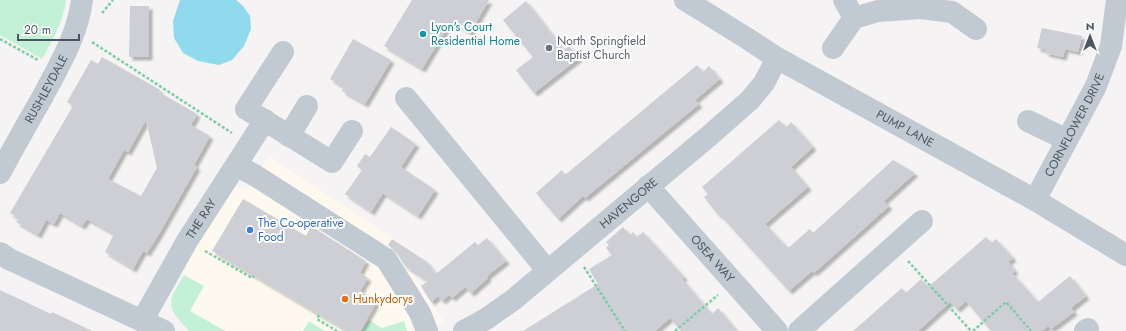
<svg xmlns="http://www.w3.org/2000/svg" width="1126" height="331" viewBox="0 0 1126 331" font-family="Jost,sans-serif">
	<defs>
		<filter id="shadow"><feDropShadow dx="3.5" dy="3.5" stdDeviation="1" flood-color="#0004"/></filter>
	</defs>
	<rect width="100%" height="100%" fill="#f5f3f3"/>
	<!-- commercial -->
	<path fill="#fdf9ef" d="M269,156l150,99 -12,11 38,57 -23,8h-233l-16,-19 -3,-11 4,-11 9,-15 -3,-3 51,-84 7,-1 9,3z"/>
	<!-- green -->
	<path fill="#c3f1d5" d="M0,0h66c-3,23 -13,39 -24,59l-42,-24z
		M184,275l20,11 -14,25 35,20h-36c-23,-25 -23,-27 -5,-56z
		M369,320l13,8 22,-7 3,10h-45z
		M309,321l16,10h-22z"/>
	<!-- water -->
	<path fill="#90daee" d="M180,0h56l7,6 7,10 1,13 -7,17 -12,14 -13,5 -21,-4 -15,-8 -9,-15 -1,-17z"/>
	<!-- building -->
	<path fill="#cdcfd5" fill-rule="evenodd" filter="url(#shadow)" d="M412,0h77l-19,33 -19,-12 -29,48 -38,-23z
		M526,1l38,49 5,-4 10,12 -45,35 -18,-23 17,-13 -30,-37z
		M130,6h19v51h-20z
		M1042,28l40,8 -4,16 -13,-3 -2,8 -18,-4 1,-3 -9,-2z
		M353,39l38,21 -26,44 -23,-13 2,-4 -14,-8z
		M102,57l58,33 -1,2 38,22 -6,11 19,11 -16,29 3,2 -38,67 -12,19 -4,-2 -10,18 -28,-17 9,-18 -27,-15 -5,7 -22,-13 -6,11 -8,-4 -8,15 -22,-13 3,-4 -9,-5 63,-107 -6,-4 24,-42 7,4zM146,120l11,48 -16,28 -33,-17 16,-29 4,2z
		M697,65l6,7 6,-6 11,13 -25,21 4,4 -114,94 -2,-2 -25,23 -22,-26 26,-23 3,5z
		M779,120l7,7 5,-5 22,25 -22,20 17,20 -43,37 23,24 22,-19 3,4 80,-73 22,13 -31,28 5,5 -75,67 -2,-2 -23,20 -69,-76 -1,1 -15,-19 4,-3 -6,-7z
		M391,127l25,17 -15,23 34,23 -17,26 -35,-23 -12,19 -26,-18 17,-24 -5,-4 8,-12 5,3z
		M243,199l63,37 5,-10 55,35 -6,12 8,5 -8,13 17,10 -17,30h-13l-135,-80z
		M623,227l7,8 3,-3 4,5 6,-5 41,45 -2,2 30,35 6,-6 19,23h-56l-11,-13 -15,13h-132l75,-47 -9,-15 23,-14 -6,-7 3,-3 -3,-3z
		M986,237l6,6 4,-4 17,19 -5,4 7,9 -3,2 26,29 32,-26 16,20 -15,12 3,4 -23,17 -3,-3 -6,5h-51l-25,-30 -9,8 -7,-7 -32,29h-65l49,-43 4,5 15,-14 7,8z
		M487,238l19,23 -19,15 1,2 -17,15 -6,-6 -13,11 -3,-3 -7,6 -4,-5 -7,6 -10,-16 7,-5 -23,-15 -9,-14 -8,-7 4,-6 35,23 9,12 39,-32 3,3z
		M0,290l51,24 1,-2 40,19h-92z"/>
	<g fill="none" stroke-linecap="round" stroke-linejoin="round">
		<!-- path -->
		<path stroke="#7ad0a6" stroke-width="2.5" stroke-dasharray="3 2" stroke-linecap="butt" d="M102,13l11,-13
			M0,39l38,21
			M92,42l140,91
			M205,251l47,27 2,-2
			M908,261l63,70
			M584,267l41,64
			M319,315l-2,4 20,12
			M675,331l43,-36
			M973,331l33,-29 25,29"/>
		<!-- minor -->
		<g stroke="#c1cad2" stroke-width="22">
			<path id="s1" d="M685,0l63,39 29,19 258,142 91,55"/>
			<path d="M844,0l10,18"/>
			<path d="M833,48l21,-30 24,-7 43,-3 31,4 24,17"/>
			<path d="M283,52l-37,57 86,53 20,-31"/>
			<path d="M406,98l141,172"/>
			<path d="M1028,121l39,19"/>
			<path d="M289,136l18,-30"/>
			<path d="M236,165l20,11 130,83 34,54 7,18"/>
			<path id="s2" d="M0,173c14,-26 28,-51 43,-77 16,-30 35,-62 39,-96"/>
			<path id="s3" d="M648,186l129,145"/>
			<path id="s4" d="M1035,200l61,-114 15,-40 6,-46"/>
			<path d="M0,253l9,6 155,72"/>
			<path id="s5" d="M142,321l45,-80 78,-121"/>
			<path id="s6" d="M464,331l22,-12 27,-19 196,-164 41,-36 14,-17 13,-25"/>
			<path d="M799,331l123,-110"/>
			<path d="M1085,331l3,-2"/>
		</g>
	</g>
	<!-- markers -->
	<circle fill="#0f9aa8" stroke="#fff" stroke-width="1.5" cx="423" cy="34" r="4"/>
	<circle fill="#6b7280" stroke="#fff" stroke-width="1.5" cx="549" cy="48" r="4"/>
	<circle fill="#3f7fe0" stroke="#fff" stroke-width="1.5" cx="250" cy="230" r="4"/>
	<circle fill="#e8710a" stroke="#fff" stroke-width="1.5" cx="345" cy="299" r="4"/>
	<g text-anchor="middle" stroke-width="4" stroke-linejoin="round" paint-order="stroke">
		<!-- culture labels -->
		<g font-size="12" fill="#0d838f" stroke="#fff" text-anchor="start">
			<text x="431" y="31">Lyon's Court<tspan x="431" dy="14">Residential Home</tspan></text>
		</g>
		<!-- worship labels -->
		<g font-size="12" fill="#5b616d" stroke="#fff" text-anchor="start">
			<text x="557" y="45">North Springfield<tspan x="557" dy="14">Baptist Church</tspan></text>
		</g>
		<!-- street labels -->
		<g font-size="12" fill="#4a5661" stroke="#fff">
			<text dy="4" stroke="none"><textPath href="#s2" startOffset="96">RUSHLEYDALE</textPath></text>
			<text dy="4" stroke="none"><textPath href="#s4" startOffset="85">CORNFLOWER DRIVE</textPath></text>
			<text dy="4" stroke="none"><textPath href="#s1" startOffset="255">PUMP LANE</textPath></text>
			<text dy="4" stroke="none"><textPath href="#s6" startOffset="209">HAVENGORE</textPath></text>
			<text dy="4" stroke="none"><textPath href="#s5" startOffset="118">THE RAY</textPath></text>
			<text dy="4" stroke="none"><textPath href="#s3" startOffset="97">OSEA WAY</textPath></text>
		</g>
		<!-- shop labels -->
		<g font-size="12" fill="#366cbe" stroke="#fff" text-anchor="start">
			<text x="258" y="227">The Co-operative<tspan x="258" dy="14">Food</tspan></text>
		</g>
		<!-- food labels -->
		<g font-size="12" fill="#c56008" stroke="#fff" text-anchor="start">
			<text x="353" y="303">Hunkydorys</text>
		</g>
	</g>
	<!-- north arrow -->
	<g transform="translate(1090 36)" stroke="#ffffff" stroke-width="3" paint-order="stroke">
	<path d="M0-3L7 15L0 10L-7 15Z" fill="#4a5661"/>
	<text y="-6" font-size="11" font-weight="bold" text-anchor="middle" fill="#4a5661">N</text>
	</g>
	<!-- scale -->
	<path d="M18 34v6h61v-6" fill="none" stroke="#4a5661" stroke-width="2"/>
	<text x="24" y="34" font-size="12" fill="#4a5661" stroke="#ffffff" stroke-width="3" paint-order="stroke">20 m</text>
</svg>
